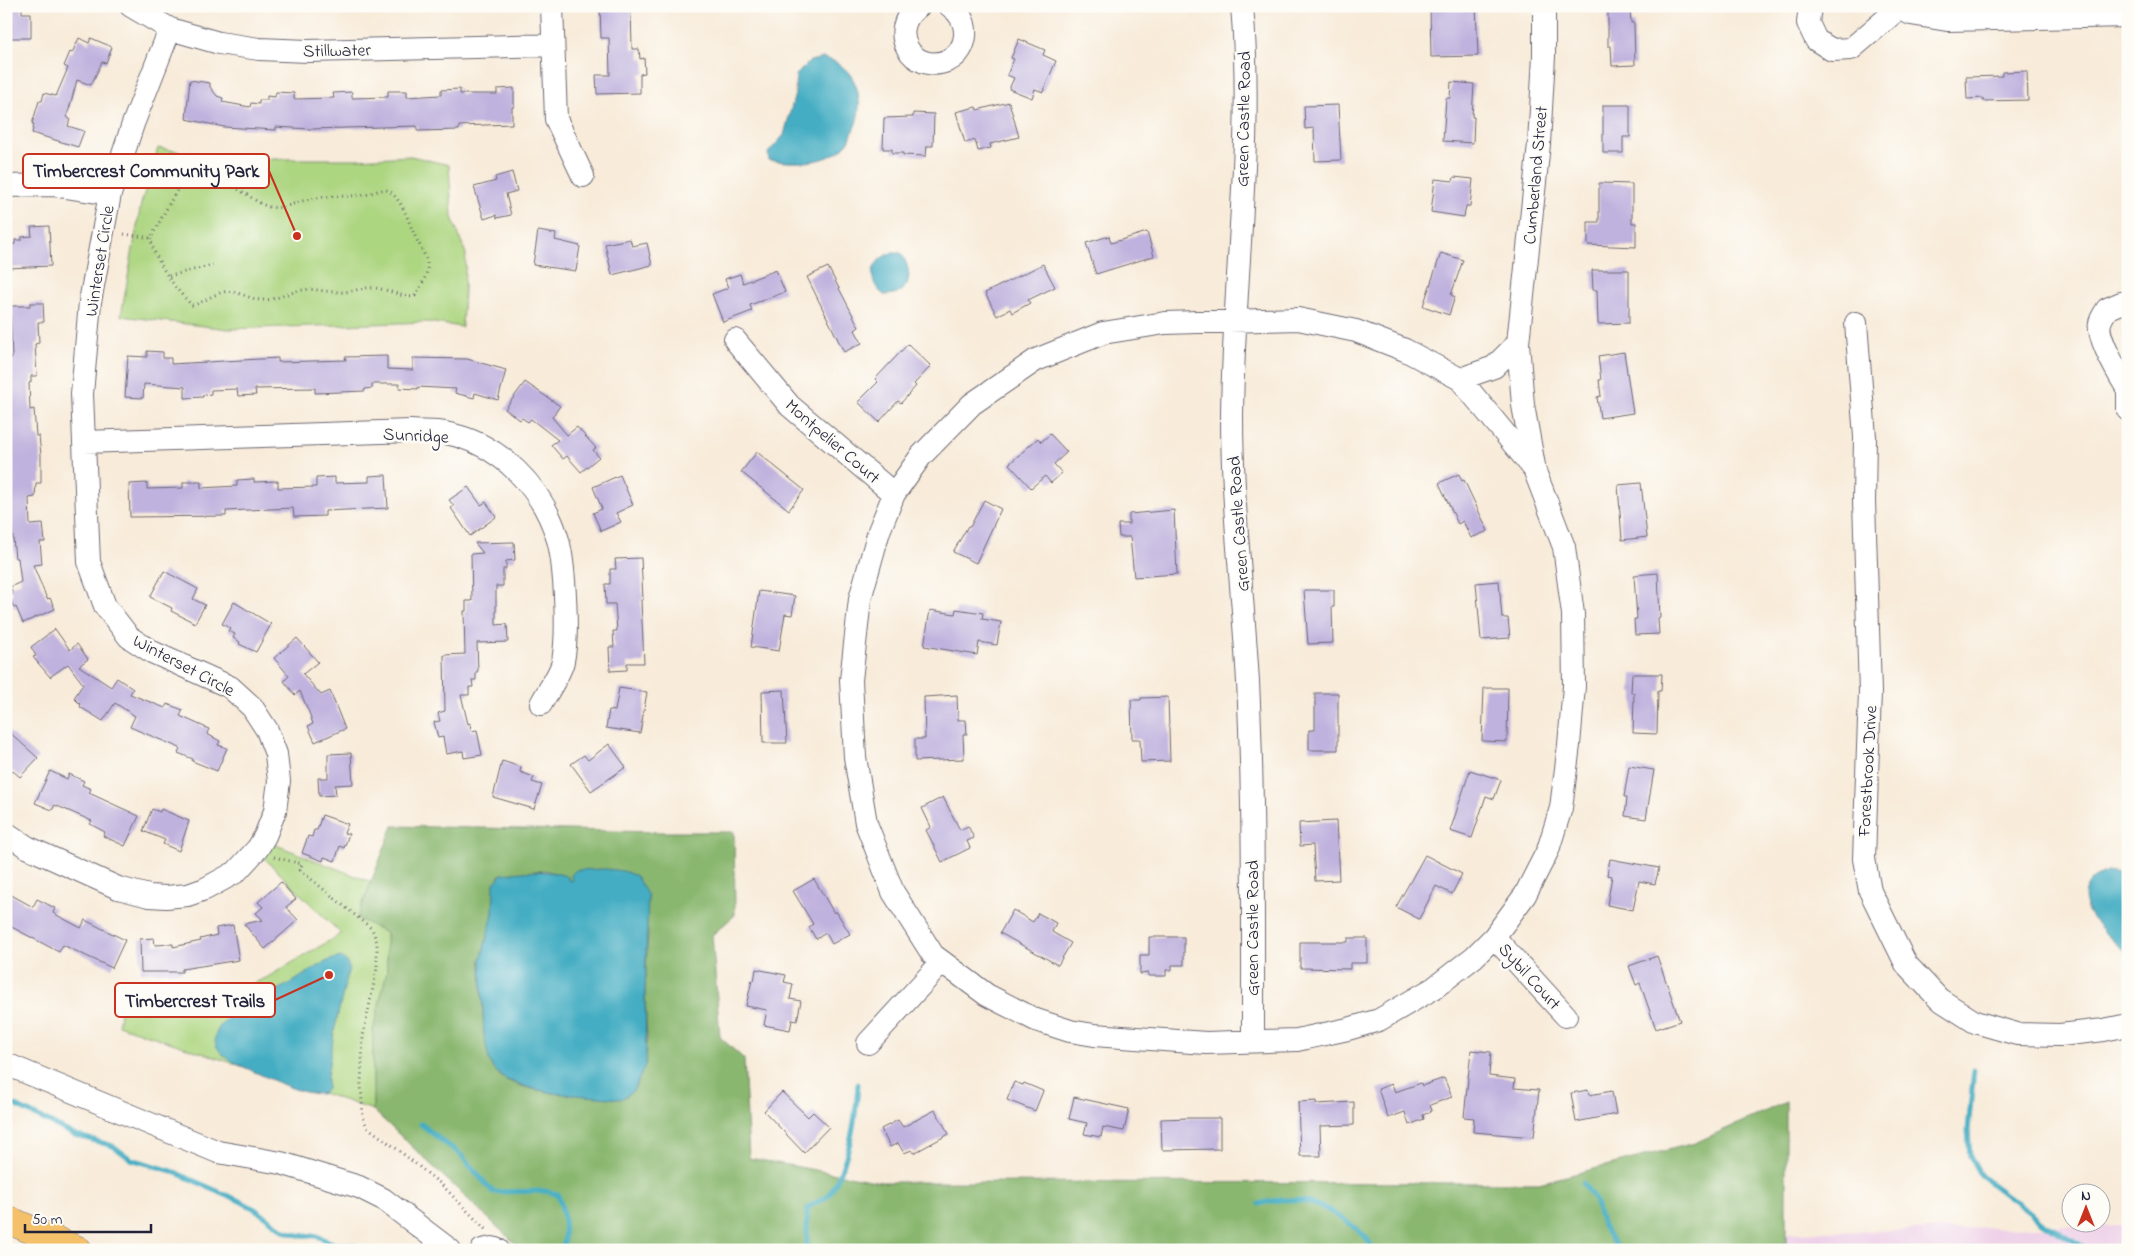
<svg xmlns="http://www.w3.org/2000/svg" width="2134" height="1256" viewBox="0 0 2134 1256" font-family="'Indie Flower',sans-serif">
	<rect width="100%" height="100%" fill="#fdfcf7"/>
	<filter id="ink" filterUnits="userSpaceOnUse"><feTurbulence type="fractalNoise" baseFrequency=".02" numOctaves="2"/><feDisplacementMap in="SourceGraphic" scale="10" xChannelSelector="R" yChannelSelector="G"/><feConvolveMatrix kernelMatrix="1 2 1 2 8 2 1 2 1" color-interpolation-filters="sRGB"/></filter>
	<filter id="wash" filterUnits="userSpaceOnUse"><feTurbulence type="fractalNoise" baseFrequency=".0096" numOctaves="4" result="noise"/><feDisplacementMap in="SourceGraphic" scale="20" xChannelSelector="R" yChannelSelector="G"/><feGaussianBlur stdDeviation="1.12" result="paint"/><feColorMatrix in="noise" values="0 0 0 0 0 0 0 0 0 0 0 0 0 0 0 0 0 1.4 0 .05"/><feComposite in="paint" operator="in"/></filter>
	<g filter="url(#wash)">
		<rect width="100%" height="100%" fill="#f8ebd9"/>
		<!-- built -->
		<path fill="#eed0e8" d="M2128,1225v25h-342v-17z"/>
		<!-- green -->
		<path fill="#add681" stroke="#687c5e" d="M158,148l78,13 34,-2h87l54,-3 38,9 3,52 14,37 -4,73 -34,-5 -200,7 -107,-13 20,-112z
			M271,843l100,39 -14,36 29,15 1,38 -14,59v80l-255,-85 4,-21 75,2 69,-28 75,-44 -79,-78z"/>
		<!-- forest -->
		<path fill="#8ab76f" stroke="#566c55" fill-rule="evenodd" d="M393,826l262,6h79l1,83 -23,20 8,102 24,22 5,99 132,24 658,1 156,-40 91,-41v148h-1264l-149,-140v-80l14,-59 -1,-38 -29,-15zM545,870l23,7 1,4h3l76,49 -3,62 2,49 -19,54c-10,7 -23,1 -34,0 -32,-3 -66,-1 -94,-19l-16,-41 -3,-65v-10l10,-36 8,-49z"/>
		<!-- water -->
		<path fill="#44adc3" stroke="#33687f" d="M823,58c34,6 44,44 30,73 -2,4 -3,11 -7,14 -18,20 -52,19 -77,15l-1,-7 16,-18 11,-41 1,-19 14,-14z
			M891,253h10c13,20 11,42 -17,42 -18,-14 -14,-34 7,-42z
			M605,869l18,2 13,5 12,20 -3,96 1,71 -12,27 -13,9 -68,-6 -23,-5 -23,-8 -14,-11 -4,-9 -5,-25 -3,-75 12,-46 1,-31 8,-9c24,-2 43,-6 66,3l1,4 3,-1 -1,-5 5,-5z
			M2107,872l21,3v80c-17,-17 -63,-51 -35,-76 4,-3 10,-5 14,-7z
			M341,957l6,5 2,6 -14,59 -8,50v12l-5,5c-23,0 -44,-12 -65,-21 -10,-5 -22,-9 -31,-16 -40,-31 41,-62 61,-72 18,-9 34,-25 54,-28z"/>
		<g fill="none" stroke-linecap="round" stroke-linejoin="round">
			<!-- stream -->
			<path stroke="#44adc3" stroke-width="5" d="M1974,1070l-6,60 2,27 11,19 62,47 46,27
				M6,1101l69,34 38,11 18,13 41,12 68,30 15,8 30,22 13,4 19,1 18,8 17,1 11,5
				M421,1124l21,17 17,12 34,39 53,-1 12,4c7,18 8,36 5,55
				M1583,1183l12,17 6,22 17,28
				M1259,1204c37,-10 61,-2 91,20 9,7 20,14 22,26
				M811,1250l-4,-4v-36c6,-10 18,-8 24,-18 18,-31 25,-73 27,-108"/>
		</g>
		<g id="blocks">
			<!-- building -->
			<path fill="#c0b2de" d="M600,6h31l1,43h7l1,10 4,-1 1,15 -5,1v19l-43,1 -1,-19h14l-1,-37h-8z
				M1430,6h46l2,50 -47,1z
				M1608,6h22l1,17h3l1,42 -23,1 -1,-20h-3z
				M6,7h16v6h9v25h-25z
				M79,38l10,5 2,-5 21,9 -6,16 -4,-1 -11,23 -14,-5 -10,37 3,2 -2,7 16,5 -6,16 -46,-14 2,-9h-2l7,-23h3l2,-8 12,3 12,-28 -4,-2 6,-14 2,1z
				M1019,39l26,11 -2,5 13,6 -13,31 -8,-3 -3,9 -23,-9 5,-11 -7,-3 7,-16 -3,-1z
				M2027,71l1,29 -45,1v-3l-16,1 -1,-22 36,-1v-4z
				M190,80l20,3v4l7,9 6,2 -1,4 28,5 1,-4 8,1v-4h8v-4l8,1 1,-5 18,1v6l40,-1 -1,-5 19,-1v6l36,-1v-6h19v6l34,-2v-5l19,-1v5h37v-5l17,-1v19h-2v17l-53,2v4l-42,1v-5l-107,3 -34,-2v3l-52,-3 -38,-8z
				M1451,82l23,2 -2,33h2l-1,26 -30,-2 3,-43h4z
				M1009,102l10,35 -29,7 1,4 -13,3 -3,-11 -10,3 -9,-31 20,-5 1,3z
				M1338,105l3,55 -26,1 -1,-33 -9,1 -1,-23z
				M1603,105h27v32h-7v16h-20z
				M913,113l21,1 -1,32h-6l-1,10 -23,-1v-2h-11v-4h-9l1,-31 29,-1z
				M512,172l5,19 -11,3 5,21 -14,3 -1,-3 -12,4 -10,-32 22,-6 -1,-4z
				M1454,177l19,2 -3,27h-4l-2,11 -33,-5 4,-33 18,2z
				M1599,183l33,1v39h4v24l-48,-2v-23h11z
				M49,226l2,40 -44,2 -1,-23 9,-1v-4h7v-3l10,-1 -1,-9z
				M538,231l18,3 -1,6 25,6 -4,25 -43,-6z
				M1147,232l7,24 -58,18 -10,-31 23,-7 2,7z
				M630,239l2,7 15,-3 5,22 -40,10 -7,-31z
				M1441,253l22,7 -12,35 4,2 -6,18 -26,-9z
				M1043,264l12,23 -27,13 2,3 -18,10 -2,-4 -13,7 -12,-23z
				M828,267l31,60 -4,3 7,13 -18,9 -37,-75z
				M776,270l9,22 -35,13 2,6 -29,11 -11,-28 16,-6 -3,-9 15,-5 3,9z
				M1592,270h37v53l-31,1 -1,-34h-4z
				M30,303h13l1,19h-6l1,21 -4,1 2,32h-6v6l-2,1 1,27 4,-1 2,27h3l2,19v28h-5l-1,14 -6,1 1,27 13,-1 2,18h-5l2,22 -9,1 14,34 3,-1 5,11 -32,14 -7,-16 -2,1 -5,-12 4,-2 -3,-7 11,-5 -3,-24h-3l-5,-49h-4v-43h2l-2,-30v-78h6l-2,-52h20z
				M908,344l23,22 -17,18 2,2 -15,17 -3,-2 -19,21 -21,-20 20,-20 -3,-3z
				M147,351l16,1v6h8v6l107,-6v4l68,-2 -1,-3 42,-1v13l26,1v-12l54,1 39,11 -8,30 -23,-7 -1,5 -19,-5 1,-4 -38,-2v2l-19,-1 1,-4h-28v4l-7,1v2l-50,2v-5l-60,1 1,6 -18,1 -1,-7 -26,1v4l-8,1v2l-18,1v-11l-41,-3 -1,14 -18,-1 3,-41 19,1z
				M1624,352l9,61 -33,5 -3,-21 4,-1 -2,-16h2l-3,-24z
				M525,382l35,24 -8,11 15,18 10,-8 19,21 -3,2 6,7 -18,15 -14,-16 -4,3 -12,-14 7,-5 -27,-21 -3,3 -6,-4 -2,2 -15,-11z
				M1050,434l17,18 -13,12 8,9 -11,10 -6,-7 -14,12 -22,-24 29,-26 3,4z
				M757,452l47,38 -15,20 -48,-38z
				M1459,474l3,7 2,-1 24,51 -17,7 -8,-17 -5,3 -19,-41z
				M386,475l2,33 -63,3v5l-31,1 -1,-9 -67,3v5l-96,1 -1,-33 18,-1v6l36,-1v-6h18v6l36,-2v-6l17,-1v3l24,-1v7l38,-1v-9l19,-1v6l34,-1v-6z
				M620,475l13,30 -17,8 5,9 -20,9 -8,-18 9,-4 -9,-22z
				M1641,483l6,54 -25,3 -4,-55z
				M468,487l13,18 5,-3 10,15 -26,19 -19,-28 3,-2 -5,-6z
				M984,500l17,9 -25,54 -23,-11 15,-26 2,1z
				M1174,510l3,64 -43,3 -4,-40h-11l-1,-13h11v-10z
				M514,542l1,18 -9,1v8h-3v17h-7v39l11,-1 1,18 -31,1 1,28 -2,1v8h-4l1,7h-4v8h-8l7,29 2,-1 1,8 6,-1 5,25 -18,3 -1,-7 -17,3 -3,-17 -5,1 -4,-16 6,-1 -2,-8 7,-2 -1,-56 21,-1 -1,-43h2v-10h6l-1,-47 12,-1 -8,-10z
				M641,558l2,42h-2l3,63h-17v7l-17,1 -1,-24h5l-1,-16h4l-2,-27h-9l-1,-20h5v-15h6l-1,-10z
				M164,571l34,18 -5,10 12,6 -10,18 -24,-12 1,-3 -22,-11z
				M1658,573l2,45 -2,1 1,15 -24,1 -1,-16h3l-3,-44z
				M1499,581l3,37h6l2,20 -29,2 -5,-57z
				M1304,590h30v17h-2l1,36 -25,1z
				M759,591l36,5 -3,19 -7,-1 -6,37 -28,-4z
				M234,602l37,22 -15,28 -17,-8 1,-2 -7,-4 2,-4 -7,-3 2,-3 -8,-4z
				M956,609l27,4 -1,6 19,3 -4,23 -18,-3 -2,13 -53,-9 6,-36 25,4z
				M55,629l15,21 7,-6 11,15 -9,7 32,21 6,-9 16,11 -3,5 35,14 2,-4 16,6 -3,6 29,13 -2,5 13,7 -2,4 9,3 -10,23 -25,-10 1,-2 -15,-6 2,-5 -50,-21 5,-11 -20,-13 -12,18 -23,-14 1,-2 -7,-7 9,-14 -15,-20 -18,13 -17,-20 3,-1 -5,-9z
				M297,638l21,24 -15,12 18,21 9,-4 15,38 -30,13 -7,-16 5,-2 -3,-9 -10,-24 -5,4 -11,-14 5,-5 -15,-18z
				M1632,674h30l-1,17h-3l-1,43 -24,-1 1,-40h-3z
				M619,688l28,4 -7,41 -34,-5 3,-18 6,1z
				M1484,688h24l-1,54 -25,-1z
				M784,690l3,53h-24l-1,-52z
				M1315,693h23v57h-29v-20h6z
				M957,695l1,25h8l1,14h-4l1,25 -49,2v-22h10l-1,-42z
				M1168,697l2,64 -29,1 -1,-23h-8l-1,-39h10v-2z
				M6,729l32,29 -18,19 -7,-6 -7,8z
				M609,744l17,23 -35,24 -20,-27 13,-9 4,5z
				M351,753l2,31 -18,1 1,10 -17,1 -1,-18h10v-24z
				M502,761l19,6 -1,5 14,5 -2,5 10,3 -8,24 -41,-12z
				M1629,766l25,4 -8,49 -21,-3 2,-19h-3z
				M1470,770l31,10 -7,19 -8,-3 -14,42 -22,-7z
				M50,771l17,8 2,-5 15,7 -2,4 9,4 -2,4 50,23 -14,30 -22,-10 2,-4 -15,-8 2,-3 -37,-16 -3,5 -17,-7z
				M943,797l17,33 8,-4 6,12 -7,3 3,7 -28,14 -16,-32 5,-3 -9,-19z
				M152,809l8,3 1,-3 28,12 -10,30 -16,-7 2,-4 -22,-9z
				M322,815l26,9 -4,9 5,1 -5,14 -4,-2 -5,15 -11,-4 -1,4 -21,-8 6,-17 4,1 2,-7h3z
				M1336,821l3,59 -24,1 -2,-36 -13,1 -1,-23z
				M1425,855l37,19 -10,20 -16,-8 -17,33 -23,-12z
				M1610,859l49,9 -4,16 -16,-3 -6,29 -26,-5 5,-29 -5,-1z
				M814,879l20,34 2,-2 14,23 -18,10 -6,-11 -10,6 -7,-12 4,-3 -20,-33z
				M281,882l15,17 -10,8 12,13 -33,29 -21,-25 19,-4 -7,-7 7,-6 -5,-5z
				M6,892l27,15 4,-8 18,9 -2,5 28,15 4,-8 40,20 -13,28 -49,-23 -4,7 -53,-28z
				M1013,910l20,12 5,-9 18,10 -4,9 19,11 -13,22 -58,-32z
				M233,925l6,35 -57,9v3h-41l-1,-33 14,-1 1,7 18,-1v3l28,-6 -1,-2 17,-4 -1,-7z
				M1149,937h35v28h-12v5h-6v6h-18v-3l-8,1v-19h9z
				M1348,938h19v25h-17v6l-50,-1v-26h48z
				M1657,956l23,65 -24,8 -16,-46 -4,2 -7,-19z
				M756,969l30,6 -2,7 9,2 -3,15 11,2 -4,20 -5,-1 -2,10 -26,-5 3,-15 -21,-4 6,-26 2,1z
				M1471,1050l20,2 -2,24 26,3 -1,9 25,2 -5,47 -61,-5 1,-14 -10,-1z
				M1444,1078l8,19 -22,8 2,6 -9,4 1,4 -15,6 -4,-13 -17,6 -10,-29 14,-5 3,8 26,-9 1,3z
				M1014,1082l9,3 1,-2 19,8 -8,20 -28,-11z
				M1588,1090l1,5 23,-4 4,23 -40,8 -5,-29z
				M782,1092l26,25 5,-5 16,15 -25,26 -40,-42z
				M1074,1097l55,12 -5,22 -21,-4 -2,10 -17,-3 3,-11 -18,-4z
				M1316,1101v3l38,-2v23l-34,1 1,30h-21l-2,-54z
				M935,1110l14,24 -35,19 -2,-3 -8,3 -6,-10 -8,4 -9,-18 17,-9 5,7z
				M1189,1118h31v31l-58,1 -1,-31z"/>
		</g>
	</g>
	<g filter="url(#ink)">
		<use href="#blocks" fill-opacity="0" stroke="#6d6872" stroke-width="1"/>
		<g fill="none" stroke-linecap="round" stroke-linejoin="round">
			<!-- minor casing -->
			<g stroke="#6d6872" stroke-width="24">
				<path id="minor" d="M131,6l39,23 49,14 40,6 49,2 245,-6
					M552,6l4,113 27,57
					M919,6c-34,23 -7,71 30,54 9,-4 15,-14 16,-24 1,-13 -5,-23 -15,-30
					M1242,6c12,135 -9,275 -10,411 0,88 11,177 16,265 6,120 5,240 5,359
					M1810,6l-2,17 8,17 16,10 19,-1 47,-40
					M1894,6l17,8 36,6 181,-4
					M6,186l47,-1 57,9
					M1298,319l58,12 49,19 55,29 74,90 30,78 9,67 1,72 -5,59 -8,63 -13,42 -23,45 -31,42 -20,20 -40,31 -55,32 -31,9 -51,11 -91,3 -112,-8 -24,-4 -34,-11 -49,-25 -54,-40 -40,-63 -27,-69 -11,-66 -4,-77 9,-81 19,-68 15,-37 27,-38 51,-52 64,-44 67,-27 62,-10z
					M1856,323l9,114 -1,64 6,191 -6,167 6,32 36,73 33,35 36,23 42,12 43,1 44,-5 24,-5
					M735,340l55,66 104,88
					M2128,376v34
					M1460,379l34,-12 24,-24
					M2127,388c-8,-13 -31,-51 -27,-65 1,-5 5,-10 7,-14l14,-6 7,1
					M84,442l327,-11c11,1 23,0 34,2 55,10 98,55 113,107 5,18 6,38 7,56 1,21 2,44 -2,65 -2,12 -16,31 -22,43
					M1534,466l-11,-61 -5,-62 21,-199 5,-88v-50
					M6,833l21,14 91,41 31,8 17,1 22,-2 17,-6 31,-17 22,-24 7,-12 10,-25 4,-30 -3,-27 -9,-24 -15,-23 -22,-20 -78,-35 -23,-15 -24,-31 -16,-44 -7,-168 8,-92 20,-108 23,-70 37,-95
					M1494,937l72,79
					M868,1043l74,-81
					M6,1064l212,88 63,11 78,24 24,12 67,51
					M482,1250l10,-2 6,2"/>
			</g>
			<!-- highway casing -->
			<g stroke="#6d6872" stroke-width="29">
				<path id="highway" d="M6,1219l72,31"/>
			</g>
			<!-- path -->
			<path stroke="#6d6872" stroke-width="3" stroke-dasharray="1 4" stroke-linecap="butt" d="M124,234l27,4c4,-8 30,-57 34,-59 4,-2 43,6 48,8 13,5 24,17 37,20 14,3 27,-6 41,-8 17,-4 35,-2 53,-4 8,-1 18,-8 25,-4 13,9 19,29 25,43 15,31 20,30 1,62 -12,4 -29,-10 -48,-8 -10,1 -20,5 -30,4 -12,0 -23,-4 -34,-2 -13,2 -25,9 -38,10 -14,1 -28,-11 -41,-8 -12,2 -20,11 -32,13 -13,-10 -41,-50 -41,-67
				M169,276l44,-11
				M274,857l28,7 -2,6 72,59 5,13v26l-14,68 -2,48 2,33 4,10 30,22 45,36 44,45"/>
			<!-- minor -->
			<use href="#minor" stroke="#fff" stroke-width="22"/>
			<!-- highway -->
			<use href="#highway" stroke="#f4c16b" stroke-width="28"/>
		</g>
	</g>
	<g text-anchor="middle" stroke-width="5" stroke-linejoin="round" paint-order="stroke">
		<!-- street labels -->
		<g font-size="18" fill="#22223b" stroke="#fdfcf7">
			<text transform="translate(337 50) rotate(-1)" y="6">Stillwater</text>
			<text transform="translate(1243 119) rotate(-89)" y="6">Green Castle Road</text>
			<text transform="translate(1535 175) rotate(-85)" y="6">Cumberland Street</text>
			<text transform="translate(99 261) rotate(-81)" y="6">Winterset Circle</text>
			<text transform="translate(416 435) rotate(3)" y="6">Sunridge</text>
			<text transform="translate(833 441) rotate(41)" y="6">Montpelier Court</text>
			<text transform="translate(1238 524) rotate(-94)" y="6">Green Castle Road</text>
			<text transform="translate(184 665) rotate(28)" y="6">Winterset Circle</text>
			<text transform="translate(1867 771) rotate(-87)" y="6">Forestbrook Drive</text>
			<text transform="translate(1252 928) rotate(-90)" y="6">Green Castle Road</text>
			<text transform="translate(1530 976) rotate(48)" y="6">Sybil Court</text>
		</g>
	</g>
	<!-- callouts -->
	<path fill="none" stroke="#c8321e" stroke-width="2" d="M297 236L269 171M329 975L275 1000"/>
	<g fill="#c8321e" stroke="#fdfcf7" stroke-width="2">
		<circle cx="297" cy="236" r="5"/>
		<circle cx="329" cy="975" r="5"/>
	</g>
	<g fill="#fdfcf7" stroke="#c8321e" stroke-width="2">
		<rect x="23" y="154" width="246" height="34" rx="5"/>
		<rect x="115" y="983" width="160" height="34" rx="5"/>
	</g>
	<g font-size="19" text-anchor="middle" font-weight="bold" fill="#22223b">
		<text x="146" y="177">Timbercrest Community Park</text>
		<text x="195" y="1007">Timbercrest Trails</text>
	</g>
	<!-- margin -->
	<rect width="2134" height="1256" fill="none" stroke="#fdfcf7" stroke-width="25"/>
	<!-- north arrow -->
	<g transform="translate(2086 1208)"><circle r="24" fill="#fdfcf7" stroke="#a5a5ac"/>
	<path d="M0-4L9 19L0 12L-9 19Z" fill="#c8321e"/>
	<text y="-8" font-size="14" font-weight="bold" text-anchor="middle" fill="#22223b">N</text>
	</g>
	<!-- scale -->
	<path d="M25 1224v8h126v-8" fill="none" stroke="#22223b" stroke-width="2.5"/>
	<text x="32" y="1224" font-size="15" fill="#22223b" stroke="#fdfcf7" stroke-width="4" paint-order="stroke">50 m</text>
</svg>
